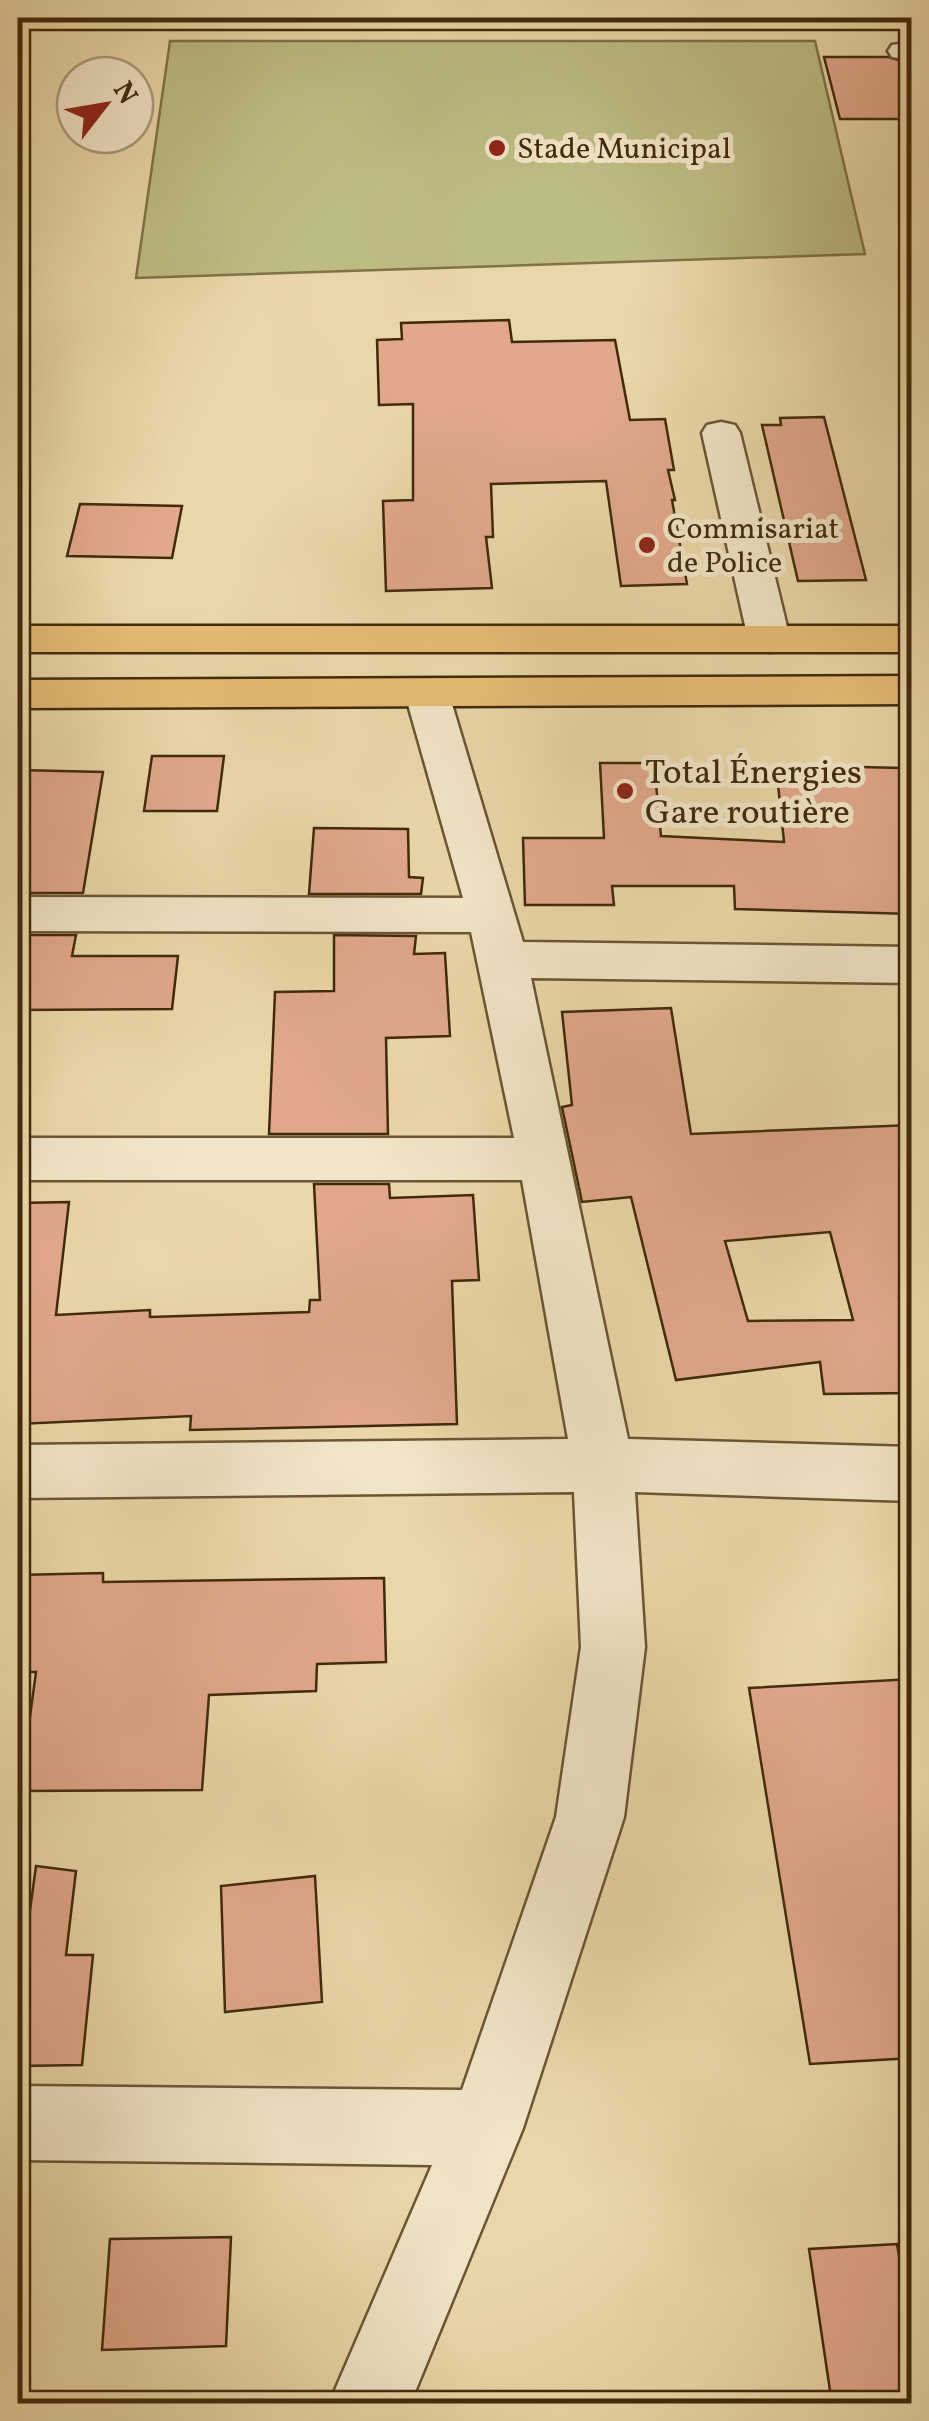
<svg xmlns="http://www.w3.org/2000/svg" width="929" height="2421" viewBox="0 0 929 2421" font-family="Vollkorn,serif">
	<rect width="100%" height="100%" fill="#ead7a9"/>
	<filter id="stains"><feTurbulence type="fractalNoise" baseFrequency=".002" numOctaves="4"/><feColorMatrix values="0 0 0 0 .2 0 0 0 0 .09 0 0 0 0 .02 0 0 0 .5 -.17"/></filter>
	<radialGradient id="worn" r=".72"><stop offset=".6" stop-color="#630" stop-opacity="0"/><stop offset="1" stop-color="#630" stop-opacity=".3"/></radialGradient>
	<!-- green -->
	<path fill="#bdbc84" stroke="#7f7347" stroke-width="2.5" d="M170,41h645l50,213 -729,24z"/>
	<!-- building -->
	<path fill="#e1a88b" stroke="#412a0a" stroke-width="2.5" fill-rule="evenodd" d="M824,57h64l24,7v55h-72z
		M509,320l3,22 103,-2 15,80 35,-1 9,51h-6l7,30h-3l15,84 -66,2 -15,-105 -115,3 2,53h-7l6,51 -106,3 -3,-90 30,-1v-96l-34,1 -2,-65 25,-1 -1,-16z
		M824,417l42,163 -68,1 -36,-156h19l-1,-7z
		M80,504l102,2 -10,52 -105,-2z
		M152,756h72l-7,55h-73z
		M600,763h54l7,73 123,6 -8,-77 126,3 10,55v91l-177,-5 -1,-23h-122l2,19h-89l-2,-67h81z
		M18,770l85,2 -20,121h-65z
		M314,828l94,1 1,48 14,1 -2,16h-112z
		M18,935h58l-4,21h106l-6,53 -154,1z
		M334,935l82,1 -2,18 31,-1 5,83 -64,2 2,96h-119l6,-142 59,-1z
		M671,1008l20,126 221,-9v172l-13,1 4,21h9v74l-88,1 -4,-32 -144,18 -45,-183 -49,5 -20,-95 10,-2 -10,-93zM830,1232l23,88 -105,1 -23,-80z
		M314,1184h75l1,14 83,-3 6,85 -27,1 5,143 -267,6 1,-14 -173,8v-221l51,-1 -13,113 94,-5v7l159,-5 1,-12h10z
		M103,1573v9l281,-4 2,84 -69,2 -1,27 -107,4 -7,95 -182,1 16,-119h-18v-97z
		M912,1679v379l-102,6 -61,-376z
		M36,1866l40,5 -10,84h27l-11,110 -64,1v-111h6z
		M315,1876l7,126 -97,10 -4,-126z
		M231,2237l-5,109 -124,4 8,-111z
		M897,2244l15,85v75h-80l-23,-155z"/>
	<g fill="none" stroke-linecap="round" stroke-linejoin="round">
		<!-- minor casing -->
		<g stroke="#6b5532" stroke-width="5">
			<path id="minor" d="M912,42v18l-20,-3 -4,-6 4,-6z
				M721,422l14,3 5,8 50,206 -6,9 -15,4 -15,-4 -6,-9 -46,-206 5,-8z
				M427,680l16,4 6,10 74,248 389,5v36l-381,-5 97,461 284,8v54l-277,-9 10,155 -21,170 -101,311 -113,276h-81l103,-239 -414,-5v-74l444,4 94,-273 25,-170 -7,-155 -556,6v-53l550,-6 -46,-259h-504v-42h496l-43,-206 -453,-1v-34l445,1 -58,-204 6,-10z"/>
		</g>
		<!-- highway casing -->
		<g stroke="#412a0a" stroke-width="5">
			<path id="highway" d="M18,626h894v26h-894z
				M912,676v28l-894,4v-28z"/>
		</g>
		<!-- minor -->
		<use href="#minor" fill="#f1e5c7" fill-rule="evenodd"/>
		<!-- highway -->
		<use href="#highway" fill="#e5bc74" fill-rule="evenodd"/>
	</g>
	<!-- markers -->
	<g fill="#8f2418" stroke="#f1e5c7" stroke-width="4">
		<circle cx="497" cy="148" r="10"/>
		<circle cx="647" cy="545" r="10"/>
		<circle cx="625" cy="791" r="10"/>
	</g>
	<g text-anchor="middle" stroke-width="10" stroke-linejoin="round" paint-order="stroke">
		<!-- far-poi labels -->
		<g font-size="30" fill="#412a0a" stroke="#f1e5c7" text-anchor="start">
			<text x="517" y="158">Stade Municipal</text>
			<text x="667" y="538">Commisariat<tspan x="667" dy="34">de Police</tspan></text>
		</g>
		<!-- poi labels -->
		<g font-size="35" fill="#412a0a" stroke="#f1e5c7" text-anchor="start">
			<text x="645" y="783">Total Énergies<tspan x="645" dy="40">Gare routière</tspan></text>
		</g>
	</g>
	<!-- margin -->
	<rect width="929" height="2421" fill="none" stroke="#ead7a9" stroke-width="60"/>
	<rect x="20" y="20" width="889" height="2381" fill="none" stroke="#412a0a" stroke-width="5"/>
	<rect x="30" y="30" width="869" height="2361" fill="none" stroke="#412a0a" stroke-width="2.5"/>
	<!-- north arrow -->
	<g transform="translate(105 105) rotate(59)"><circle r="48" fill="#f1e5c7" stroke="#ab9a7b" stroke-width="2.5"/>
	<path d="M0-8L18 38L0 25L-18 38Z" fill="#8f2418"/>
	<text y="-15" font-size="28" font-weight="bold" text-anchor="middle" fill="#412a0a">N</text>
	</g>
	<rect width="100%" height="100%" filter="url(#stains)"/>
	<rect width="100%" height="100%" fill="url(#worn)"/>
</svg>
